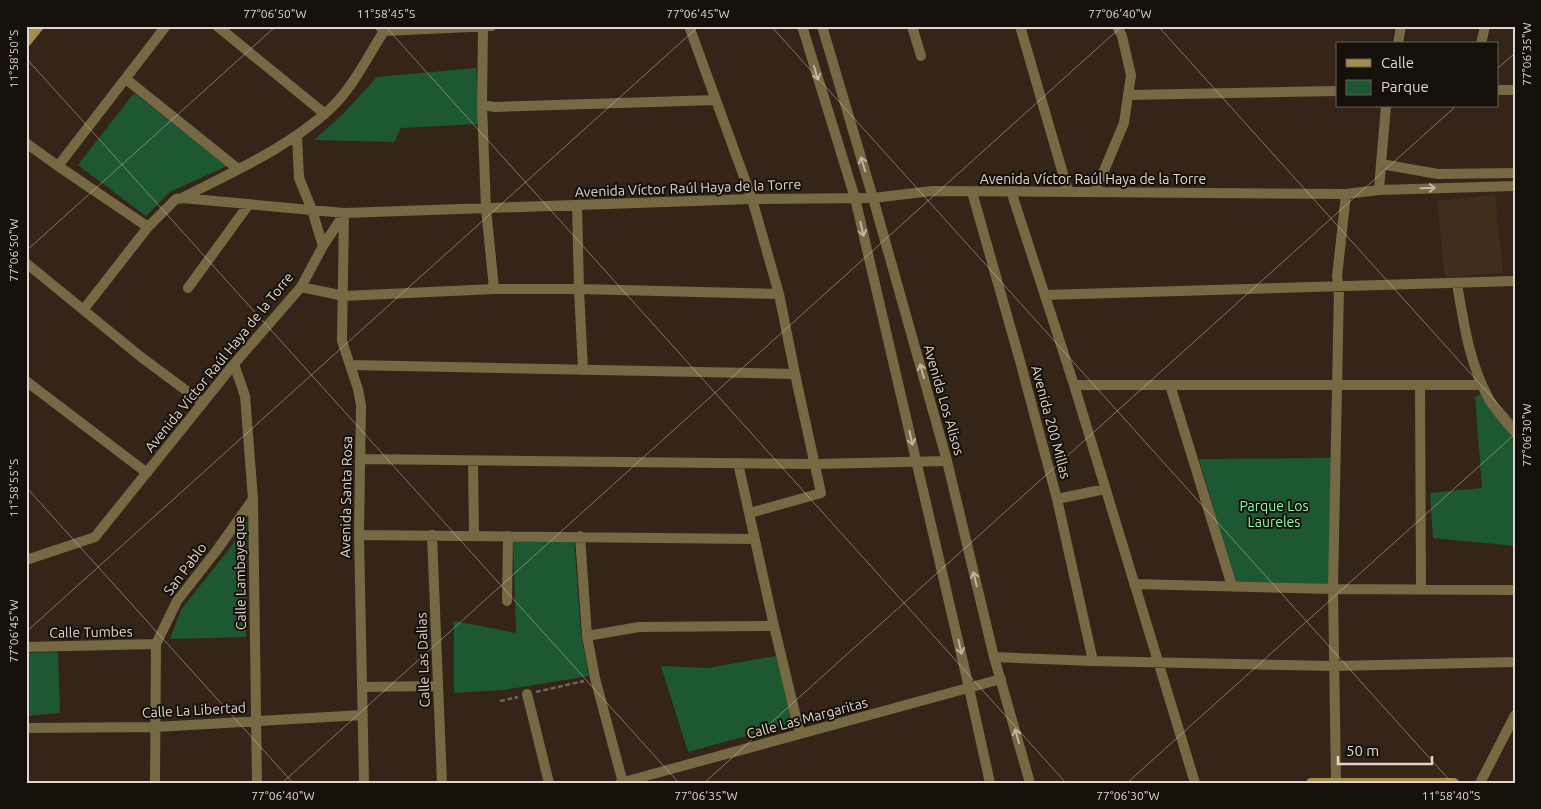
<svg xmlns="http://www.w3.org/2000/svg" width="1541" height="809" viewBox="0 0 1541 809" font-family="Ubuntu,sans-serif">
	<rect width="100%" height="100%" fill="#342518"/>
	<!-- built -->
	<path fill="#412d1b" d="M1495,195l8,78 -58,4 -8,-76z"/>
	<!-- green -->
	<path fill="#1d5832" d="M476,68l3,56 -78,4 -7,14 -80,-2 29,-26 34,-37z
		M134,93l93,73 -57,26 -24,24 -68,-51z
		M1481,394l34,45v107l-82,-8 -3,-45 52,-5 -7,-91z
		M1331,458l-2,127 -94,-3 -36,-123z
		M247,520l-1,117 -76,2 11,-29 55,-70z
		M574,539l7,95 8,42 -85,14 -50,3v-72l62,12 -3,-93z
		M58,652l2,61 -34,3v-63z
		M776,656l17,67 -105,29 -27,-86 47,2z"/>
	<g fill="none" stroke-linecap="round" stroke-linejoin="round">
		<!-- path -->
		<path stroke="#716459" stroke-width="2.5" stroke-dasharray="5 2.5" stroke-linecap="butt" d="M536,692l48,-11
			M500,701l18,-4"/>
		<!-- minor -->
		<path stroke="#766943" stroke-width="10" d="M217,26l108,88
			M689,26l63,173 27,95 16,80 26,119 -71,20
			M912,26l9,30
			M1020,26l48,165
			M380,27l4,4 108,-5
			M483,27l-1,78 4,103 8,81
			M1398,44l3,-18
			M1481,44l4,-18
			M126,79l112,90
			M1497,90h18
			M1128,95l209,-4
			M482,105l13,2 221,-7
			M297,135l2,43 13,32 11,36
			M26,143l32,23 90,61
			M1381,164l5,-58
			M58,166l108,-140
			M1011,191l63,194 121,398
			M972,192l48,169 37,138 36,162
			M1095,192l29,-69 7,-48 -9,-39 -5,-10
			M182,198l162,15 408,-14 121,-1
			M577,205l2,84 4,81
			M344,213l-2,128 16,48 3,16 -2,130 5,248
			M26,263l115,94 62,46
			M1457,284c7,40 12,79 32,115 7,12 17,23 26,33
			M301,287l43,9 150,-7h85l200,5
			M188,288l61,-84
			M1045,295l470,-14
			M84,309l64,-82 28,-28 6,-1c50,-26 106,-50 148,-89 22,-20 38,-53 54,-78l1,-5
			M234,364l11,32 8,103 4,284
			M351,365l444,9
			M26,381l121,92
			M1074,385h408
			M1170,385l62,201
			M1420,386l1,202
			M360,459l455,5 132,-3
			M473,461l1,75
			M738,463l36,163 26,108
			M1057,499l48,-10
			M359,535l396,4
			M432,535l10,248
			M580,536l7,100 8,42 28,105
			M26,560l69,-23 139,-173 67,-77 22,-41 21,-32
			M1134,584l199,5 182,1
			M507,601l1,-65
			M587,636l52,-9 135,-1
			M26,647l130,-3
			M994,657l99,4 241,5 181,-4
			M362,687l76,-1
			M527,694l22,89
			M26,728l129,-1 208,-12
			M1336,782l-3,-193 6,-302 -2,-10 9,-83
			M155,783l1,-139 21,-43 40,-51 36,-51
			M620,783l381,-104
			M1480,783l35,-68"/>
		<!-- tertiary -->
		<path stroke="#766943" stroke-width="10" d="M802,26l53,172 114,490 21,95
			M822,26l51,172 74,263 47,196 36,126
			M1379,190l2,-26 57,10 77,-1
			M873,198l59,-7 414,3 33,-4 136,-4"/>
		<!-- secondary -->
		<path stroke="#a38d4f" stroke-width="10" d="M26,42l13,-16
			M1311,783h143"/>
	</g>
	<!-- one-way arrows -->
	<defs><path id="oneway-shaft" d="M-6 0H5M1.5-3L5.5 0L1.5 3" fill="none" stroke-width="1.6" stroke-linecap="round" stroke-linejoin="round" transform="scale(1.25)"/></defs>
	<g stroke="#c0b5a4">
		<use href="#oneway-shaft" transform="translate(816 73) rotate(73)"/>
		<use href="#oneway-shaft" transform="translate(863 164) rotate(-107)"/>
		<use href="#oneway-shaft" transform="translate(1428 188) rotate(-2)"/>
		<use href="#oneway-shaft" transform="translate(862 229) rotate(77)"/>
		<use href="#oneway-shaft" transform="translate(922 371) rotate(-106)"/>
		<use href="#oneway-shaft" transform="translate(911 438) rotate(77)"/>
		<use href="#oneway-shaft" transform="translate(975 579) rotate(-104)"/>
		<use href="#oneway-shaft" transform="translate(960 647) rotate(77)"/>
		<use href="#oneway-shaft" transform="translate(1017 736) rotate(-106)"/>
	</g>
	<!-- ticks -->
	<path fill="none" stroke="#e0d6ce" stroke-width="1" stroke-opacity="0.45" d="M385,26l681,757M771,26l681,757M1158,26l357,397M26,58l653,725M1497,69l18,-16M26,251l250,-225M26,487l267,296M26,632l673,-606M282,783l840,-757M704,783l752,-677M1127,783l388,-349"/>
	<g text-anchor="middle" stroke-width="4" stroke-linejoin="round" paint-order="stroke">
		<!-- street labels -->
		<g font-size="14" fill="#e0d6ce" stroke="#16100a">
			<text x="1093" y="184">Avenida Víctor Raúl Haya de la Torre</text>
			<text transform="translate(688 188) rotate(-2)" y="5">Avenida Víctor Raúl Haya de la Torre</text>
			<text transform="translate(219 362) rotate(-51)" y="5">Avenida Víctor Raúl Haya de la Torre</text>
			<text transform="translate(944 400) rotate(74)" y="5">Avenida Los Alisos</text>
			<text transform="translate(1051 422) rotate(75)" y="5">Avenida 200 Millas</text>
			<text transform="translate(346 497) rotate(-89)" y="5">Avenida Santa Rosa</text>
			<text transform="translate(185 569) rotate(-53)" y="5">San Pablo</text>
			<text transform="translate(240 573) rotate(-91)" y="5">Calle Lambayeque</text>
			<text transform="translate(91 632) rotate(-1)" y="5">Calle Tumbes</text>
			<text transform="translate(423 660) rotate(-92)" y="5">Calle Las Dalias</text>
			<text transform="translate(194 710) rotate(-3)" y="5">Calle La Libertad</text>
			<text transform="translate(807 718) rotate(-15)" y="5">Calle Las Margaritas</text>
		</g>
		<!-- park labels -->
		<g font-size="14" fill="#87fcab" stroke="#16100a">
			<text x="1274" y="511">Parque Los<tspan x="1274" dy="16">Laureles</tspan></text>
		</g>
	</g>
	<!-- border -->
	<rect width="1541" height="809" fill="none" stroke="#16100a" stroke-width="55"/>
	<!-- legend -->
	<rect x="1336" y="42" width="162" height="65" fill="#16100a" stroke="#675f58"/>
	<rect x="1346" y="59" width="25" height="8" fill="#a38d4f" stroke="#675f58"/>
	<text x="1381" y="68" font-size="15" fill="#e0d6ce">Calle</text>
	<rect x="1346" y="80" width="25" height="15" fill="#1d5832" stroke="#675f58"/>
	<text x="1381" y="92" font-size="15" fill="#e0d6ce">Parque</text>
	<!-- scale -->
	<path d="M1338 756v8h94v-8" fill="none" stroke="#e0d6ce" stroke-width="2.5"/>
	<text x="1346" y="756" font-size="15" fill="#e0d6ce" stroke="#16100a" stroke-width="4" paint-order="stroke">50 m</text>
	<rect x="28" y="28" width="1486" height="754" fill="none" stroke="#e0d6ce" stroke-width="2"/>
	<g font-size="12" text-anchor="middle" fill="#e0d6ce">
		<text x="275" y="18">77°06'50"W</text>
		<text x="386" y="18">11°58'45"S</text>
		<text x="698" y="18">77°06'45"W</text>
		<text x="1120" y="18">77°06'40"W</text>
		<text transform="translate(1527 54) rotate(-90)" y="4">77°06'35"W</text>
		<text transform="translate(14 59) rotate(-90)" y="4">11°58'50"S</text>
		<text transform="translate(14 250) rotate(-90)" y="4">77°06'50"W</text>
		<text transform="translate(1527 435) rotate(-90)" y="4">77°06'30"W</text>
		<text transform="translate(14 488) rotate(-90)" y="4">11°58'55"S</text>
		<text transform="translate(14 631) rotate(-90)" y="4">77°06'45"W</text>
		<text x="283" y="800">77°06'40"W</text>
		<text x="706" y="800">77°06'35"W</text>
		<text x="1128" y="800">77°06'30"W</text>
		<text x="1451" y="800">11°58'40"S</text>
	</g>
</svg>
